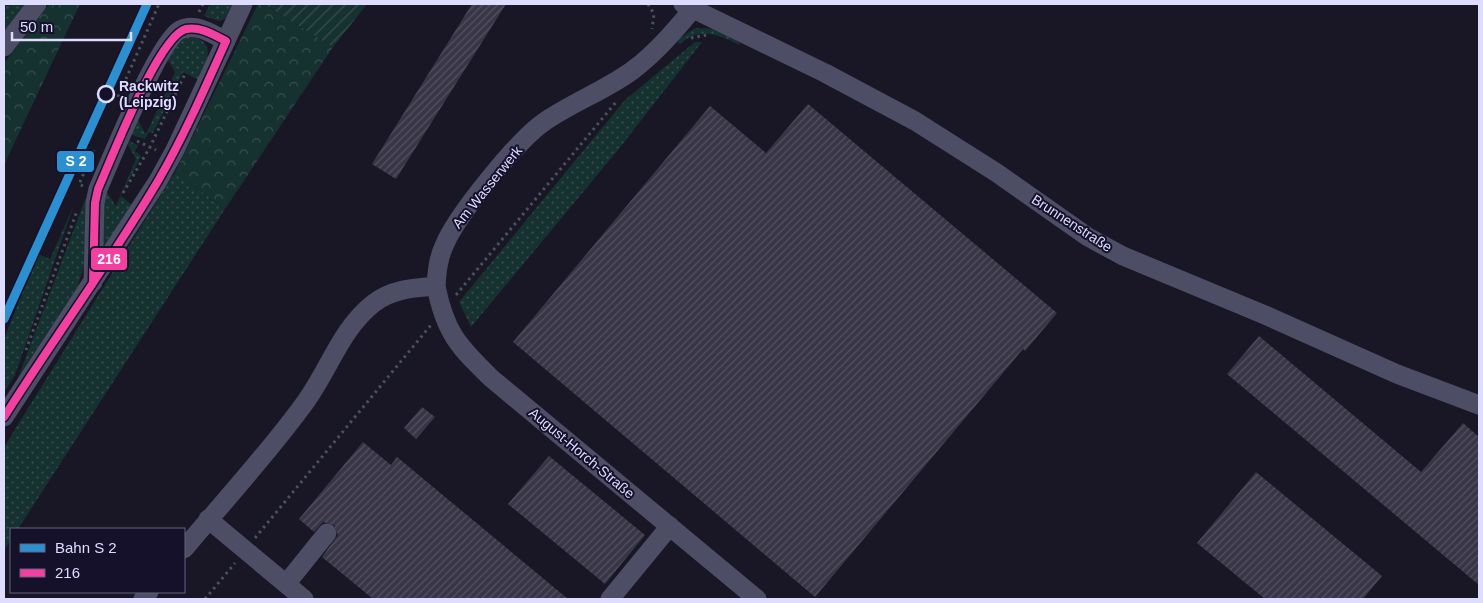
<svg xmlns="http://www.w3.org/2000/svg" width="1483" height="603" viewBox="0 0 1483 603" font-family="Helvetica,sans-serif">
	<defs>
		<pattern id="grass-dots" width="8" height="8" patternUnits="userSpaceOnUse" patternTransform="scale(1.25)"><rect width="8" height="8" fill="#153130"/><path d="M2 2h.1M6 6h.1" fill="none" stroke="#374e4f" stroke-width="1.8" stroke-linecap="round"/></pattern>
		<pattern id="forest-crowns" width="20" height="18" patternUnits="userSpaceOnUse" patternTransform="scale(1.25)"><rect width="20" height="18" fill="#153130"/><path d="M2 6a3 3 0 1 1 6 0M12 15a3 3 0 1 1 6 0" fill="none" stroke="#374e4f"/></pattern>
		<pattern id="garden-furrows" width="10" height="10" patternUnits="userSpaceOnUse" patternTransform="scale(1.25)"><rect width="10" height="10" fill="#153130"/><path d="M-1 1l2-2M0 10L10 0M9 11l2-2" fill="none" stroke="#374e4f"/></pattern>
		<pattern id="building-hatch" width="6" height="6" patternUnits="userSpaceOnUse" patternTransform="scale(1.25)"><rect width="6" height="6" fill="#383646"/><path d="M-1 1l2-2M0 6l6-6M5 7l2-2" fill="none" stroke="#545262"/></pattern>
	</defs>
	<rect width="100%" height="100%" fill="#191725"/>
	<!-- grass -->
	<path fill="url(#grass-dots)" d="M4,4h22l-22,29z
		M210,4h23l-8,15 -6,2 -15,-5z
		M695,28l21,1 22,9 2,7c-21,-10 -41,-19 -60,-1l-4,-3z
		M191,36c27,7 15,26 8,44l-16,-8 -30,61 -4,-1 -4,7 -13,-4 6,-15 7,13 2,-1 28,-60 -9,-15 14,-17z
		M695,42h7l-84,108 -147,177 -12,-25 166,-202z
		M129,141l9,4 -3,6 6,5 -20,40 11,9 -29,43 -1,-34 5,-22 9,14 20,-47 -8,-14z
		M175,172l50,37 -207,320h-7v10l-7,12v-104z
		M86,197v61l-8,28 -60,92z
		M74,205l-59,170 -11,17v-53l34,-85 12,5z"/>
	<!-- forest -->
	<path fill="url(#forest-crowns)" d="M49,4h31l-76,161v-102z
		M258,4h6l69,43 -108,162 -50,-37z"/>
	<!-- garden -->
	<path fill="url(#garden-furrows)" d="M264,4h103l-34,43z"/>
	<!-- building -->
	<path fill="url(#building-hatch)" d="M472,4h34l-110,175 -24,-15z
		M808,104l249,209 -32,38 -2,-2 -208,248 -302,-255 197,-236 56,47z
		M1259,336l162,136 42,-49 16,14v148l-252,-211z
		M422,407l13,10 -19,22 -12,-11z
		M363,442l28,23 6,-8 171,142h-195l-51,-42 16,-22 -4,-10 -11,-3 -9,10 -15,-13z
		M549,456l96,79 -40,49 -97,-80z
		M1256,472l126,104 -19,23h-98l-68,-56z"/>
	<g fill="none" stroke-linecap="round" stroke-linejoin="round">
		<!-- path -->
		<path stroke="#475361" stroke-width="3" stroke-dasharray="2.5 4" stroke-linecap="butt" d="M648,4l6,10 -2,15
			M199,12l4,-8
			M691,38l15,-3
			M118,97l41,-93
			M137,141l19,9
			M83,186l-4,-2 16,-36
			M123,193l27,-46 35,-73
			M456,295l160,-193
			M26,350l51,-139
			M255,538l176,-213
			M205,599l30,-36"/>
		<!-- minor -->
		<path stroke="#4d4d65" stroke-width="19" d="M683,4l142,69 90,48 82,52 91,64 35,19 142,59 132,59 82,31
			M4,47l33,-43
			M93,282l2,-79 3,-14c12,-27 61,-149 82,-159 16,-8 32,4 46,11
			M436,286c9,46 22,60 55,92l266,221
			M4,417l154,-236 17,-31 68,-146
			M208,519l96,80
			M184,549c39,-47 81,-92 117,-141 27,-34 38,-78 73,-105 18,-14 40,-15 62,-17 1,-14 2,-27 8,-40 12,-30 74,-106 100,-124 29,-20 62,-32 89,-52 24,-18 45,-43 64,-66
			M286,584l41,-51
			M143,599l6,-7
			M610,599l60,-73"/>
		<!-- bus-1 casing -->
		<g stroke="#15112b" stroke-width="11">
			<path id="bus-1" d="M4,417c50,-79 106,-155 154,-236 26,-45 47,-93 68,-140 -12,-6 -26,-15 -40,-12 -27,6 -75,131 -88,160l-3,14 -2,79"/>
		</g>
		<!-- bus-1 -->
		<use href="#bus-1" stroke="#f240a1" stroke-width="8"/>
		<!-- rail-1 casing -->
		<g stroke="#15112b" stroke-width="12">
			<path id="rail-1" d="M4,319l143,-315"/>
		</g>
		<!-- rail-1 -->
		<use href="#rail-1" stroke="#2c90d0" stroke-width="9"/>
	</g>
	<!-- markers -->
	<circle fill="#15112b" stroke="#dedcff" stroke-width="2.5" cx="106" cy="94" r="8"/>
	<g text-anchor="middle" stroke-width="4" stroke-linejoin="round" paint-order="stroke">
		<!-- stop labels -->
		<g font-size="14" font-weight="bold" fill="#dedcff" stroke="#15112b" text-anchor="start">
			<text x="119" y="91">Rackwitz<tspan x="119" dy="16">(Leipzig)</tspan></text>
		</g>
		<!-- street labels -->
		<g font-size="14" fill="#dedcff" stroke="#15112b">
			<text transform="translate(487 187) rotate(-51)" y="5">Am Wasserwerk</text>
			<text transform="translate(1072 223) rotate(33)" y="5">Brunnenstraße</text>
			<text transform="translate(582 453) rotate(40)" y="5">August-Horch-Straße</text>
		</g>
	</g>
	<g stroke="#15112b" stroke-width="2">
		<rect x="56" y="150" width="39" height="23" rx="5" fill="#2c90d0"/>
		<rect x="90" y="247" width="38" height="24" rx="5" fill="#f240a1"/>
	</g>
	<g font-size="14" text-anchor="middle" font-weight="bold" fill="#fff">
		<text x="76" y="166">S 2</text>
		<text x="109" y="264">216</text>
	</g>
	<!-- border -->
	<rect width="1483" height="603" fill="none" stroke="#dedcff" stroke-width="10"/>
	<!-- legend -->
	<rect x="10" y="528" width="175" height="65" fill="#15112b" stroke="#656280"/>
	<rect x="20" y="544" width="25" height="8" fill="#2c90d0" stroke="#656280"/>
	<text x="55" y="553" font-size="15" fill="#dedcff">Bahn S 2</text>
	<rect x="20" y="569" width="25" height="8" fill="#f240a1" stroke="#656280"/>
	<text x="55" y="578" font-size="15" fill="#dedcff">216</text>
	<!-- scale -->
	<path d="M12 32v8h119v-8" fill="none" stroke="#dedcff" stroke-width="2.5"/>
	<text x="20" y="32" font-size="15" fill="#dedcff" stroke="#15112b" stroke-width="4" paint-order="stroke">50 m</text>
</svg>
